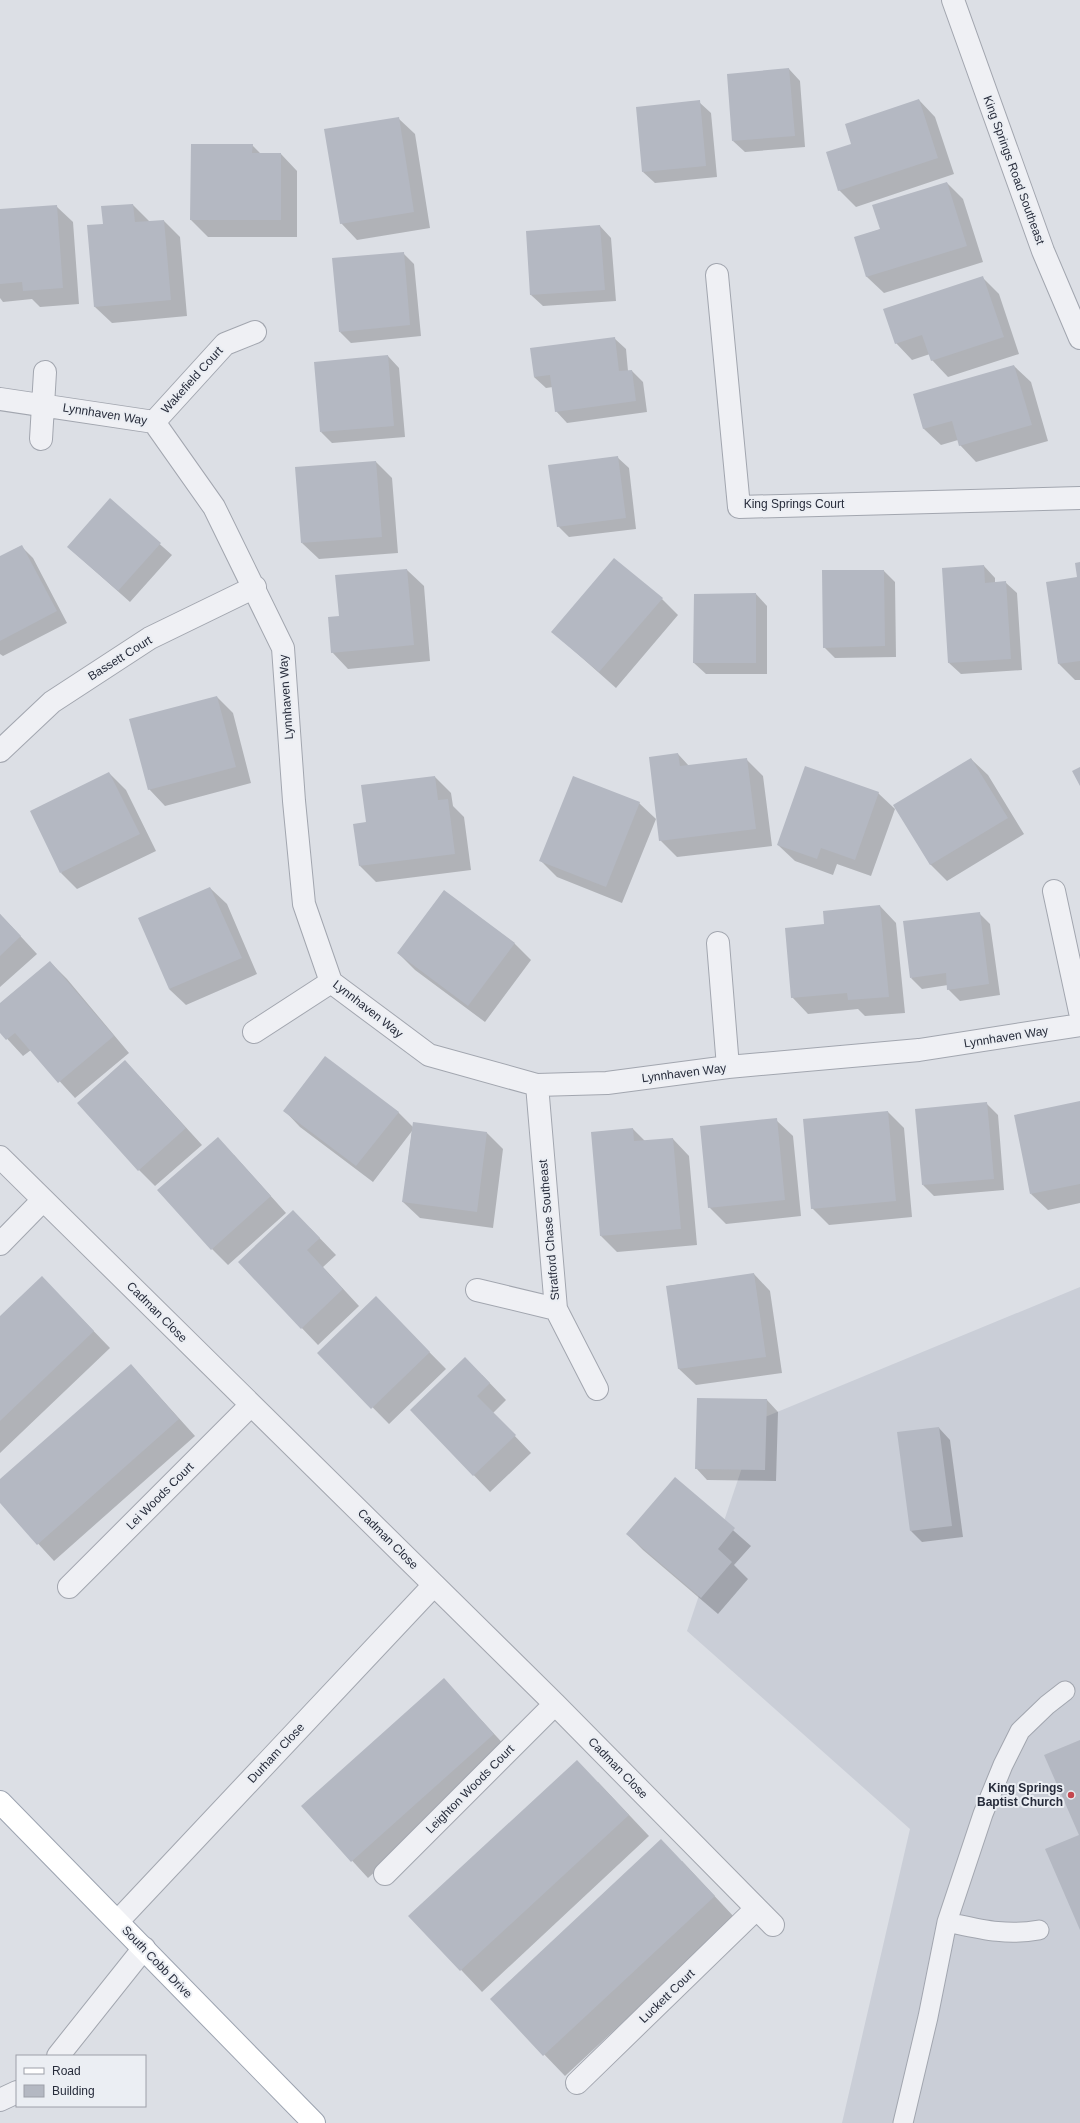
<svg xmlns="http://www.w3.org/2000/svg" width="1080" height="2123" viewBox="0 0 1080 2123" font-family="Arial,sans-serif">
	<rect width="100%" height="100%" fill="#dcdfe5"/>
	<!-- built -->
	<path fill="#caced7" d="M1080,1287v836h-238l68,-294 -223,-198 71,-211z"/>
	<!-- shadow -->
	<path fill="#0003" d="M789,69l11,12 5,66 -60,5 -12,-11z
		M919,100l16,17 19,57 -98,33 -17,-17z
		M699,102l12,11 6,64 -62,6 -12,-11z
		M398,118l17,16 15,94 -73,12 -16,-17z
		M192,145h60l9,9h20l16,17v66h-89l-17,-17z
		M947,183l16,16 20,63 -99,31 -17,-16 -12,-39 26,-9z
		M133,205l17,17 14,-1 16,16 7,79 -75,7 -17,-16 9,-82z
		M56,206l17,16 6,82 -39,3 -8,-8 -29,3 -3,-4v-88z
		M600,226l11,12 5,63 -73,5 -12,-11 -4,-63z
		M403,253l11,11 7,72 -70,7 -11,-11z
		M983,278l16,16 20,60 -71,23 -16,-17 -2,-6 -18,6 -16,-17z
		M614,338l12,11 2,22h4l11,11 4,30 -80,11 -11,-12 -3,-24 -7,1 -12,-11z
		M388,356l11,12 6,69 -73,6 -11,-11z
		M1014,366l17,16 17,59 -72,21 -16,-17 -2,-5 -17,5 -17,-16 -10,-34z
		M617,457l12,11 7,61 -67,8 -11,-11z
		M376,462l16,16 6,75 -79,6 -17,-16z
		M110,500l62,55 -42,47 -62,-55z
		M21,546l12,12 34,65 -64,33 -3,-2v-97z
		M1080,563v117h-5l-16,-16z
		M984,566l11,12v5l10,-1 12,11 5,77 -61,4 -12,-11z
		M407,570l17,16 6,75 -82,8 -16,-17 8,-35z
		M884,571l11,11 1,75 -61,1 -11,-11z
		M756,594l11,12v68h-61l-12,-11 1,-68z
		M662,599l16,16 -62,73 -63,-56z
		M217,697l16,16 18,70 -86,23 -16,-17z
		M678,754l11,12 57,-7 17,17 9,70 -95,11 -17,-17z
		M971,759l17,16 36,59 -77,47 -17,-17z
		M109,773l17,17 30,61 -79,38 -16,-16z
		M435,777l16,16 2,13 11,11 7,53 -95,12 -16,-16 7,-43z
		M878,793l17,16 -24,67 -34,-12 -4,11 -38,-14 -17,-16z
		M639,803l17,16 -34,84 -65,-26 -16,-16z
		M210,888l17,16 30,70 -71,31 -17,-16z
		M444,892l71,52 16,16 -46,62 -70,-52 -17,-17z
		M880,906l16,17 9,90 -40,3 -7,-7 -50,5 -16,-17 33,-72z
		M979,913l11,11 10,71 -40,6 -12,-12v-4l-26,4 -11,-11z
		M0,914l37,40 -37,33z
		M50,962l17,17 62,74 -54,45 -44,-48 -8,6 -23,-25v-27z
		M141,1078l61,67 -47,41 -16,-16z
		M986,1103l12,12 6,75 -70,6 -11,-11z
		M1080,1103v100l-32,7 -17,-16z
		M284,1110l114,2 15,15 74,6 16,16 -10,79 -73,-10 -17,-16 9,-71 -39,51 -73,-55z
		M888,1112l16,16 8,89 -83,8 -17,-17z
		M776,1120l17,16 8,80 -75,8 -17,-17z
		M633,1129l12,12 28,-2 16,17 8,89 -80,7 -16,-16z
		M234,1155l52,58 -58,52 -16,-16z
		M310,1228l26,27 -13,12 36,39 -41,39 -79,-83z
		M754,1274l16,17 12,82 -86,12 -17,-16 -11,-83z
		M58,1294l52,54 -110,105v-135z
		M376,1298l70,71 -57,55 -70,-71z
		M131,1365l64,71 -141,125 -54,-59v-21z
		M482,1375l24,25 -13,13 38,40 -41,39 -79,-82z
		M767,1400l11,12 -2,69 -69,-1 -11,-12z
		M939,1428l11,12 13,97 -41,5 -11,-11z
		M675,1479l76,67 -17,19 14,14 -30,35 -75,-64 -16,-16z
		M444,1680l66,71 -142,127 -66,-72z
		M598,1782l51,54 -167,156 -72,-76z
		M682,1861l53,57 -170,158 -74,-77z"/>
	<!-- building -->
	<path fill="#b4b8c2" d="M789,68l6,68 -63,5 -5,-67z
		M919,99l19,59 -100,33 -12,-39 25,-8 -6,-20z
		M700,100l6,66 -64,6 -6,-65z
		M399,117l15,95 -74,12 -16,-95z
		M191,144h62l-1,9h29v67h-91z
		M947,182l20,64 -101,31 -12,-40 26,-8 -8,-24z
		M133,204l2,18 29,-2 7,80 -77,7 -7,-82 16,-1 -2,-18z
		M57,205l6,83 -40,3 -1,-9 -22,2v-75z
		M600,225l5,65 -75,5 -4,-64z
		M404,252l6,73 -71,7 -7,-74z
		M983,276l21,61 -73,24 -9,-26 -27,9 -12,-35z
		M615,337l4,34 13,-1 4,31 -81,11 -5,-37 -16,2 -4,-29z
		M388,355l6,71 -74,6 -6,-70z
		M1014,365l18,60 -73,21 -7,-25 -29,8 -10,-35z
		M618,456l8,62 -69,9 -9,-62z
		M376,461l6,76 -81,6 -6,-76z
		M110,498l51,45 -43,48 -51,-44z
		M22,545l35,66 -57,30v-85z
		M614,558l49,40 -64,74 -48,-40z
		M1080,562v99l-22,3 -12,-82 31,-5 -2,-14z
		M984,565l1,18 21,-2 5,78 -63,4 -6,-95z
		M407,569l7,76 -83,8 -3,-36 11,-1 -4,-41z
		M822,570h62l1,76 -62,2z
		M756,593v70h-63l1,-69z
		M217,696l19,71 -88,23 -19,-71z
		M678,753l2,13 67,-8 9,71 -97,12 -10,-84z
		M971,758l37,60 -78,47 -37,-60z
		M805,766l74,26 -24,68 -34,-12 -4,11 -40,-14z
		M1080,767v19l-8,-15z
		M109,772l31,62 -80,39 -30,-62z
		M435,776l3,24 10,-1 7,55 -96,12 -6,-42 13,-2 -5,-37z
		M573,776l67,26 -34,85 -67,-26z
		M210,887l32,71 -73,31 -31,-71z
		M444,890l71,53 -47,63 -71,-53z
		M880,905l9,92 -41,3 -1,-7 -56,5 -6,-70 39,-4 -1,-13z
		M980,912l9,72 -42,6 -1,-17 -36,5 -7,-57z
		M0,914l21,22 -21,20z
		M50,961l64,75 -56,47 -43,-50 -9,7 -6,-7v-30z
		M325,1056l74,56 -43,54 -73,-55z
		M125,1060l61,68 -48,43 -61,-68z
		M1080,1101v83l-50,10 -16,-79z
		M987,1102l7,77 -72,6 -7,-76z
		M888,1111l8,90 -85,8 -8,-90z
		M777,1118l8,82 -77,8 -8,-82z
		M413,1122l74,10 -10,80 -75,-10z
		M633,1128l1,13 39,-3 8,91 -81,7 -9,-104z
		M218,1137l53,59 -60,54 -54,-60z
		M293,1210l27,28 -13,12 36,39 -42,40 -63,-67z
		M754,1273l12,84 -88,12 -12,-83z
		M42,1276l52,55 -94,90v-105z
		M376,1296l54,56 -59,57 -54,-56z
		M465,1357l25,26 -13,13 39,39 -43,41 -63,-66z
		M131,1364l48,55 -142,126 -37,-42v-24z
		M697,1398l70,1 -2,71 -70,-1z
		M939,1427l13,99 -42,5 -13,-99z
		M675,1477l60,51 -17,21 14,13 -31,36 -75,-64z
		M444,1678l50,56 -143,128 -50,-56z
		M1080,1740v190l-35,-81 34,-14 -35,-80z
		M577,1760l52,55 -169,156 -52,-55z
		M661,1839l54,57 -172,160 -53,-57z"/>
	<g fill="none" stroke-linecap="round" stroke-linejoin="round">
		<!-- service casing -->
		<g stroke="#a2a6af" stroke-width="21">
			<path id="service" d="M947,1922c33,7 58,14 92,8
				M903,2123l25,-106 19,-95 36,-108 20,-49 17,-34 27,-26 18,-14"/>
		</g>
		<!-- minor casing -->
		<g stroke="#a2a6af" stroke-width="24">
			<path id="minor" d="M717,275l22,232 341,-9
				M0,399l154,23 60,85 69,141 11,153 10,103 27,78 98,73 108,30 70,-2 121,-16 191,-17 161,-25
				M154,422l71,-78 30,-12
				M41,439l4,-67
				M0,751l52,-49 98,-64 105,-51
				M1054,891l26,121
				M718,943l10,124
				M254,1032l77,-50
				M537,1085l19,224 41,80
				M0,1157l555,547 218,221
				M0,1244l43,-44
				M477,1290l79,19
				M69,1587l182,-182
				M385,1874l170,-170
				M118,1921l316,-336
				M58,2056l86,-108
				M577,2083l179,-174
				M0,2100l17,-8"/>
		</g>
		<!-- tertiary casing -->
		<g stroke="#a2a6af" stroke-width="24">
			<path id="tertiary" d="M953,0l90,251 37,87"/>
		</g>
		<!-- primary casing -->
		<g stroke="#9ca3b0" stroke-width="24">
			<path id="primary" d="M0,1802l314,321"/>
		</g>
		<!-- service -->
		<use href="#service" stroke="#eff0f4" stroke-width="19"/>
		<!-- minor -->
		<use href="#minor" stroke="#eff0f4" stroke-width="22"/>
		<!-- tertiary -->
		<use href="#tertiary" stroke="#eff0f4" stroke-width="22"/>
		<!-- primary -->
		<use href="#primary" stroke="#fff" stroke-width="22"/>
	</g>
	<!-- markers -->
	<circle fill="#c4474f" stroke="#ebeef3" stroke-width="1.5" cx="1071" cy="1795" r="4"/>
	<g text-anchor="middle" stroke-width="4" stroke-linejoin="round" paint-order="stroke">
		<!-- street labels -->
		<g font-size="12" fill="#272c3b" stroke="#ebeef3">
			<text transform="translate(1014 170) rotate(70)" y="4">King Springs Road Southeast</text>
			<text transform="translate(192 380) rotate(-48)" y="4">Wakefield Court</text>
			<text transform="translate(105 414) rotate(9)" y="4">Lynnhaven Way</text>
			<text x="794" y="508">King Springs Court</text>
			<text transform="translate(120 658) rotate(-32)" y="4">Bassett Court</text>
			<text transform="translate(286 697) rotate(-94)" y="4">Lynnhaven Way</text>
			<text transform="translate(368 1009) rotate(38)" y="4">Lynnhaven Way</text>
			<text transform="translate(1006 1037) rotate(-9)" y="4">Lynnhaven Way</text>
			<text transform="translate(684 1073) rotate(-7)" y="4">Lynnhaven Way</text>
			<text transform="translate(549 1230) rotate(-95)" y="4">Stratford Chase Southeast</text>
			<text transform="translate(157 1312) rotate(45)" y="4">Cadman Close</text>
			<text transform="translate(160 1496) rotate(-45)" y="4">Lei Woods Court</text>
			<text transform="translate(388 1539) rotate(45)" y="4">Cadman Close</text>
			<text transform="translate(276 1753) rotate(-47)" y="4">Durham Close</text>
			<text transform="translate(618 1768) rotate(46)" y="4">Cadman Close</text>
			<text transform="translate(470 1789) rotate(-45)" y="4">Leighton Woods Court</text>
			<text transform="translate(157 1962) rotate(46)" y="4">South Cobb Drive</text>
			<text transform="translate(667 1996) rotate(-44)" y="4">Luckett Court</text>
		</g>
		<!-- poi labels -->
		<g font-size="12" font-weight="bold" fill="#272c3b" stroke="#ebeef3" text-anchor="end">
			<text x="1063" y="1792">King Springs<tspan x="1063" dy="14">Baptist Church</tspan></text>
		</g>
	</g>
	<!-- legend -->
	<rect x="16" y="2055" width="130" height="52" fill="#ebeef3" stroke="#9da0a9"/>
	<rect x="24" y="2068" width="20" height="6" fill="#ffffff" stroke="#9da0a9"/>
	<text x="52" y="2075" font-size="12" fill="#272c3b">Road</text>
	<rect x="24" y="2085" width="20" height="12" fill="#b4b8c2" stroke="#9da0a9"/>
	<text x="52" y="2095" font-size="12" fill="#272c3b">Building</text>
</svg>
